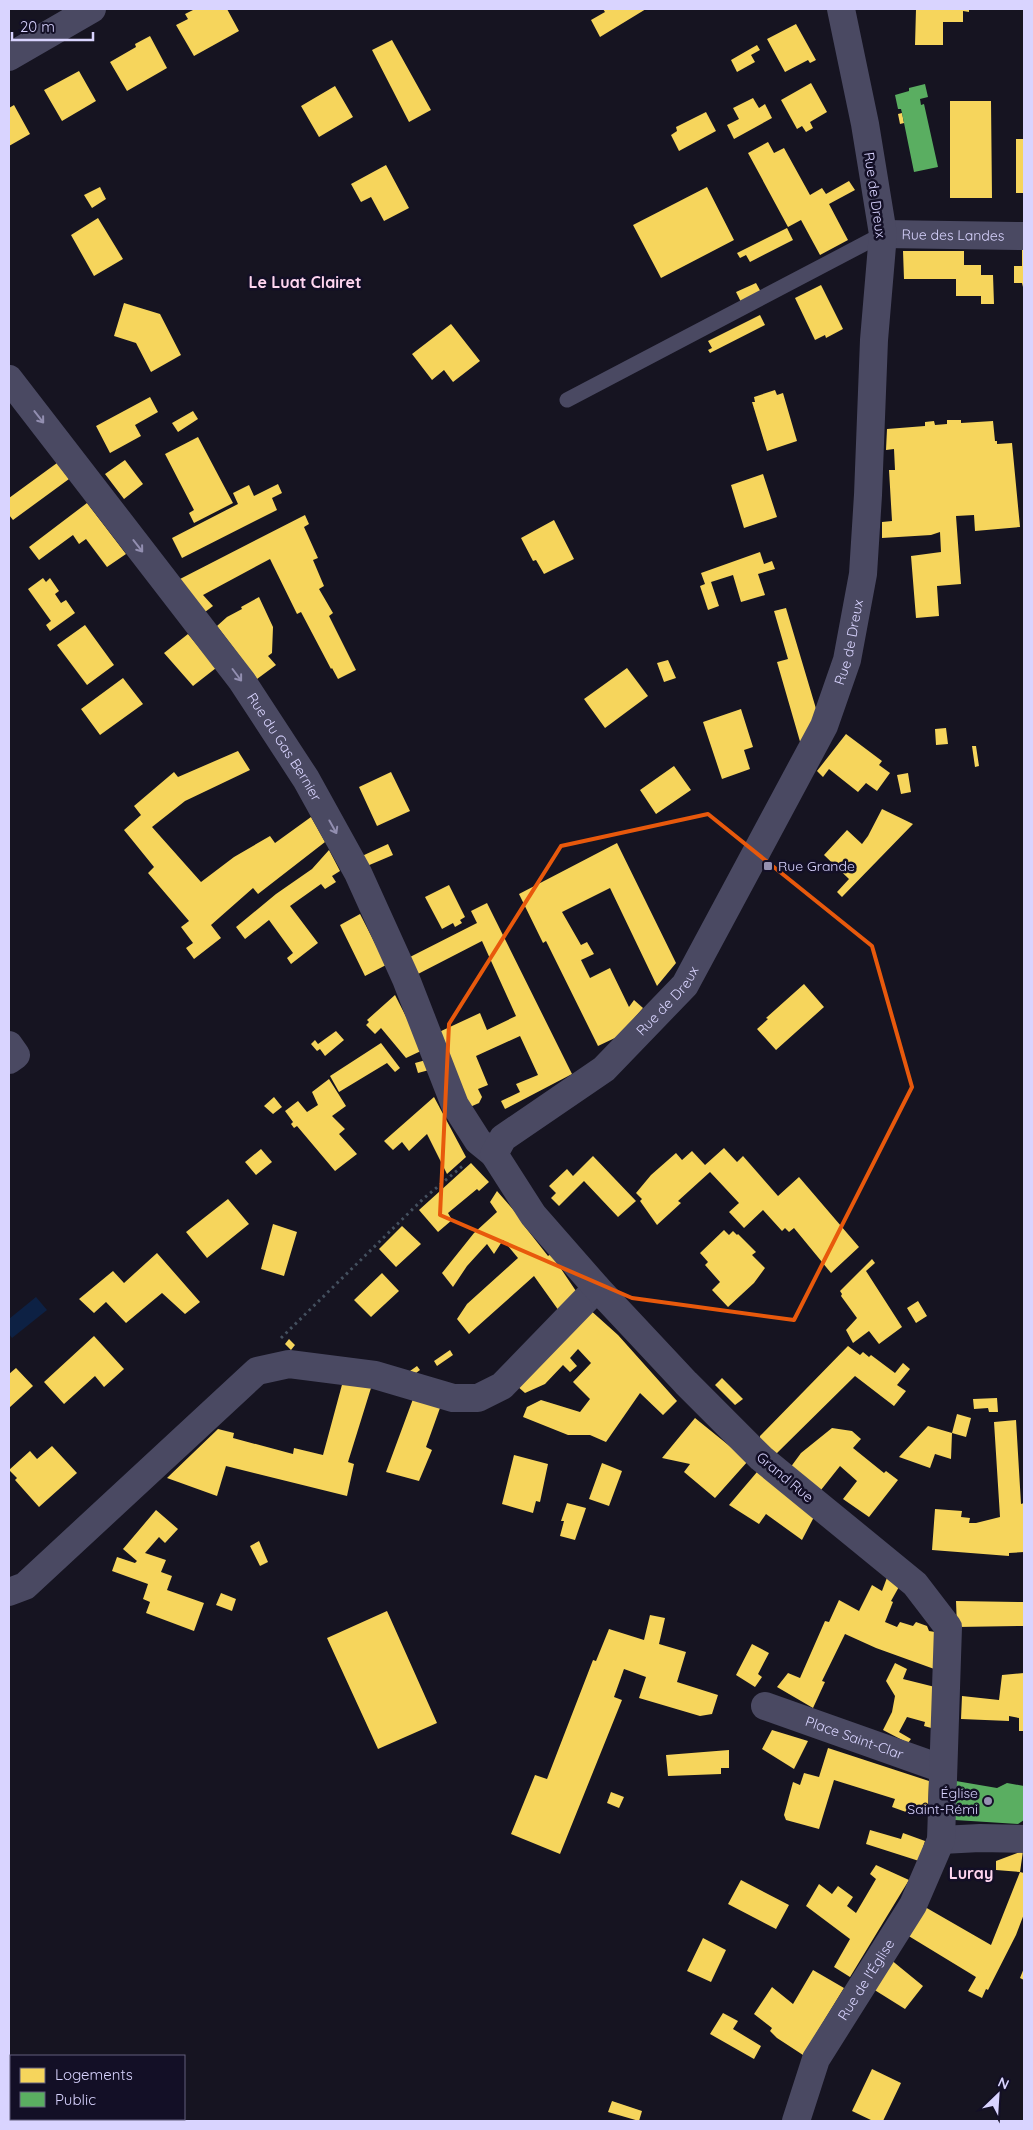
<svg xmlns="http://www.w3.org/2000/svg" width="1033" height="2130" viewBox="0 0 1033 2130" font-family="Quicksand,sans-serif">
	<rect width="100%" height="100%" fill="#161421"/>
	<!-- water -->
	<path fill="#0d2144" d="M36,1297l11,13 -35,28 -3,-4v-15z"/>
	<!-- homes -->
	<path fill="#f6d55c" d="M195,9h32l12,22 -45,25 -18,-31 12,-6 -3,-5z
		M603,9h43l-46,28 -9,-17 14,-8z
		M916,9h53v3l-6,-1v11h-20v23h-28z
		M796,24l20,36 -6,3 -2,-3 -23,12 -18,-33z
		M150,36l17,32 -40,23 -17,-29 26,-15 -1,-3z
		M392,40l39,70 -22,12 -37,-72z
		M757,45l3,5 -9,5 4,7 -18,10 -6,-12z
		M79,71l17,30 -34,20 -18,-31z
		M811,83l16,29 -17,10 3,6 -7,4 -4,-6 -5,3 -16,-29z
		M335,86l18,31 -34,20 -18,-31z
		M753,98l6,10 6,-4 7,14 -38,21 -7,-14 12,-6 -6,-11z
		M950,101h41l1,97h-42z
		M14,105l16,29 -21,12v-38z
		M706,112l10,19 -37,20 -8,-16 6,-4 -1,-4z
		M902,113l2,10 -4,1 -2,-10z
		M1016,139h8v54h-8z
		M768,142l6,11 10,-5 26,47 12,-7 4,6 23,-13 6,9 -26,14 19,36 -28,15 -19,-35 -13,7 -40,-74z
		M386,165l23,43 -25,13 -13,-24 -10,5 -10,-18z
		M100,187l6,12 -14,9 -8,-13z
		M707,187l27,53 -73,38 -28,-53z
		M98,218l25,41 -29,17 -23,-41z
		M787,228l6,12 -43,22 -4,-7 -6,3 -3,-5z
		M1022,250h2v37h-1l-1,-4h-8v-17h8z
		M903,251h61v14h17v10h12l1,29h-13v-8h-25v-17h-52z
		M756,283l6,11 -20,10 -6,-12z
		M821,285l22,44 -17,9 -1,-3 -10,5 -20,-42z
		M124,303l36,11 21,41 -30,17 -15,-29 -22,-7z
		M760,315l5,10 -55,28 -2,-3 4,-2 -4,-7z
		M451,324l29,37 -27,21 -9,-12 -12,10 -20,-26z
		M775,390l2,5 6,-2 14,48 -30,10 -15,-49h3l-1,-5z
		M150,397l8,15 -23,13 6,11 -31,17 -14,-27z
		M193,411l5,8 -20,13 -6,-9z
		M947,420h14v3l32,-2 2,20h2v3l15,-1 8,84 -45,4 -1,-16 -18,1 5,68 -24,2 2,30 -23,2 -5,-62 30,-4 -1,-20 -9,3 -49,3v-16l10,-1 -3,-51h6l-1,-21 -8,1 1,-21 38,-3v-4l9,-1 1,4 12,-1z
		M198,437l35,66 -39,20 -5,-10 5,-3 -29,-56z
		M125,460l18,24 -19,15 -19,-25z
		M57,463l12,16 -56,41 -4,-5v-17z
		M763,474l14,43 -33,11 -13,-43z
		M278,484l4,9 -10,5 5,12 -95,48 -10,-20 66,-34 -5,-11 16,-8 5,11z
		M87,503l39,51 -19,13 -21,-28 -7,5 -6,-9 -34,25 -10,-13z
		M305,515l4,9 -5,3 14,31 -5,2 11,26 -5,3 14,24 -4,3 27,54 -18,9 -6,-11 -1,1 -30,-57 -4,2 -27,-55 -67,36 10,11 -8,6 -25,-33z
		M554,520l20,39 -30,15 -8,-14 -3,1 -12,-23z
		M760,552l4,12 8,-3 3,8 -17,5 7,21 -24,7 -8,-27 -22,7 8,24 -11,4 -8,-24 5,-2 -4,-11z
		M43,578l3,4 4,-4 9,13 -4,3 6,9 5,-3 9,13 -25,18 -4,-6 5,-4 -23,-32z
		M259,597l14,30 -1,26 -4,3 8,9 -19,14 -40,-53 10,-9 15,-8 -1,-2z
		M786,608l31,104 -16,33 -24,-83 11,-3 -14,-48z
		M85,625l29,40 -27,20 -30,-40z
		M188,634l28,34 -23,18 -29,-33z
		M668,660l8,18 -12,4 -7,-19z
		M627,668l21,28 -43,32 -21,-29z
		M123,678l20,26 -43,31 -19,-26z
		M741,709l12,38 -9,3 6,19 -28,10 -19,-57z
		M946,728l2,16 -12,1 -1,-16z
		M846,734l36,27 -3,4 11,8 -13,18 -11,-8 -8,9 -29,-23 -6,8 -6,-6z
		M972,746h4l3,20 -4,1z
		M238,751l12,19 -65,31 -33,26 49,55 33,-25 36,-21 5,7 36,-26 14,25 -67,52 -5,-6 -42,37 10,13 -27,21 -8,-11 7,-5 -12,-16 8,-6 -41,-48 6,-6 -30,-37 17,-15 -7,-9 40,-34 4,5z
		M674,766l17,24 -35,24 -16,-24z
		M391,772l19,39 -33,15 -18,-39z
		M908,773l3,19 -10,2 -4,-19z
		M882,809l31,15 -71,73 -5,-5 12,-13 -25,-24 23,-25 15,14 6,-8z
		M617,843l59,120 -19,23 -47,-98 -48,24 19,33 6,-3 7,12 -13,6 9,18 20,-10 19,39 5,-7 9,8 -24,28 -21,10 -52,-105 -3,2 -24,-49z
		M388,844l5,11 -26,11 -5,-10z
		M329,850l11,21 -8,5 4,6 -11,7 -4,-5 -31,22 28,37 -27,21 -4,-6 6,-5 -24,-33 -24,19 -9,-12 40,-33 36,-25z
		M449,885l16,32 -5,3 2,3 -7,4 -2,-4 -11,6 -17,-32z
		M487,903l85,171 -67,35 -4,-8 19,-9 -4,-8 22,-9 -18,-39 -44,20 12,29 -10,4 4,8 -3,6 -9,4 -31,-75 41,-19 7,17 29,-14 -34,-75 -66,34 -8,-17 69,-35 -6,-12z
		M360,914l26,51 -21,11 -25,-51z
		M804,984l20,23 -48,43 -19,-21 11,-10 -2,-1z
		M395,995l28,55 -17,8 -25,-30 -6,6 -9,-9 3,-3 -2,-2z
		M336,1031l8,9 -19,16 -5,-7 -3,2 -6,-7 4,-4 3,4z
		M381,1043l19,25 -5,4 -8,-9 -48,29 -9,-16z
		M426,1060l3,10 -11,3 -3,-10z
		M329,1079l17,27 -14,10 13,13 -6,5 18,20 -22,17 -38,-45 -3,2 -3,-4 2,-2 -8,-11 13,-10 9,11 11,-7 -6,-13z
		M274,1097l8,10 -9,7 -9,-8z
		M434,1097l32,60 -19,17 -20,-40 -18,17 -7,-9 -9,8 -9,-9z
		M724,1148l13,14 6,-6 35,40 21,-19 60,70 -28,26 -37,-45 -5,4 -4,-4 -3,3 -19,-21 -19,18 -15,-16 10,-9 -29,-31 -32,29 3,2 -24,22 -17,-24 2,-2 -6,-6 15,-18 25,-22 6,7 10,-9 13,14z
		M261,1149l11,13 -16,13 -11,-13z
		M593,1156l43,45 -18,16 -34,-36 -25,25 -8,-8 5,-5 -7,-7 18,-17 6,7z
		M471,1163l18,19 -10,9 -2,-2 -29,24 4,7 -14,12 -19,-22z
		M497,1191l27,31 -2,1 26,33 3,-2 27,40 -19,17 -25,-35 -65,58 -12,-15 10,-15 51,-46 -15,-18 -9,14 -7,-10 -20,22 -14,21 -11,-14 32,-40 23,-21 -7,-10z
		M228,1199l21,25 -42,34 -21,-26z
		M273,1224l24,8 -13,44 -23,-7z
		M402,1226l19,18 -25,23 -17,-18z
		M724,1230l5,5 4,-4 4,4 1,-1 18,18 -4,3 13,13 -11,15 -26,24 -16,-17 8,-8 -15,-17 3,-3 -8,-9z
		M157,1253l43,49 -15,12 -23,-21 -36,30 -20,-21 -12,11 -15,-14 34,-28 11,12z
		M872,1259l3,4 -9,8 36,56 -23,17 -10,-13 -16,12 -7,-13 11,-12 -16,-22 1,-2 -2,-3z
		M382,1273l17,18 -28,26 -17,-17z
		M918,1301l9,15 -11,7 -9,-15z
		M589,1309l29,26 59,66 -14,14 -23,-22 -34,49 -16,-7h-22l-45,-18 4,-10 14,-7 39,12 10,-13 -17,-17 18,-19 -13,-14 -8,9 7,8 -7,6 -7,-7 -18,19 -20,9 -9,-8z
		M94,1336l30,33 -20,18 -9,-11 -31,28 -20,-22z
		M289,1339l6,6 -4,5 -6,-6z
		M848,1346l12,9 3,-3 6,5 2,-2 24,18 8,-10 7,6 -13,16 9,6 -12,15 -39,-30 -79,78 -16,-15v-3z
		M450,1350l3,5 -16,11 -3,-5z
		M417,1366l3,4 -4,3 -6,-2z
		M16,1368l17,18 -24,22v-34z
		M722,1378l21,21 -8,6 -20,-20z
		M343,1381l28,7 -23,74 6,2 -7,32 -121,-30 -9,30 -50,-18 51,-49 16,4 -1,5 60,16 1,-6 29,7z
		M997,1398l1,14h-9l-1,-4 -14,1 -1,-10z
		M413,1399l27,9 -14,39 6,3 -13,31 -33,-9z
		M957,1414l14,4 -5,19 -14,-4z
		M695,1418l53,43 -33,37 -31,-26 6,-8 -28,-6z
		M1016,1420l5,84 3,-1v49l-15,1v3l-77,-6 3,-41 27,2 -1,6 9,1 -1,5h7l24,-6 -6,-95z
		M928,1426l24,7 -1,26 -16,-5 -5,14 -31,-11z
		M832,1428l20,3 9,8 -8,9 31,25 2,-2 12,9 -29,37 -26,-18 14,-18 -17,-15 -19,24 -31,-22 11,-15z
		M52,1446l25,27 -38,34 -24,-27 2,-2 -8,-8 21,-19 7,8z
		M514,1455l34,9 -8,38 -4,-1 -3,12 -31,-9z
		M602,1463l20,8 -13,35 -20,-7z
		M757,1472l57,45 -12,23 -36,-26 -7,10 -30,-19z
		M567,1503l19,5 -11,32 -15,-4 4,-15h-3z
		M156,1510l22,19 -13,14 -6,-6 -14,16 21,7 -5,12 11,4 -5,14 37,13 -10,28 -48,-18 4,-11 -7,-3 5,-15 -36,-13 5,-14 18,6 2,-2 -14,-12z
		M259,1541l9,21 -8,4 -10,-20z
		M888,1575l12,10 -9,16 2,1 -8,20 12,5 3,-5 13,4 3,-4 11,4 2,5 6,1 2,38 -61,-22 -31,-14 -23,47 3,1 -12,26 -36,-21 11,-14 12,5 25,-57 4,1 10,-22 20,11 13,-26 10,6z
		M221,1593l15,6 -4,12 -16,-6z
		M956,1601l68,1v24l-67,1z
		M387,1611l50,112 -59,26 -51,-111z
		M650,1615l15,3 -6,26 27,8 -9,30 41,13 -6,19 -12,2 -61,-18 7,-21 -22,-8 -10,28 8,3 -62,154 -49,-20 24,-59 12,4 46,-119 3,1 13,-32 35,11z
		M752,1644l17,9 -11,21 4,3 -7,10 -19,-12z
		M895,1663l12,6 -4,10 36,9 -4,41 -11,-3 1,-4 -18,-5 -8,15 12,7 -3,4 -25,-13 9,-18 3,-16 -9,-15z
		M1024,1673v58h-5v-13l-10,-2v5l-48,-2 1,-23 37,4 3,-25z
		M772,1730l36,11 -14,28 -32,-20z
		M828,1748l101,33 -1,29 -19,-6 -3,8 -14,-5 3,-8 -61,-19 -15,49 -33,-9 -2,-5 9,-33 7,3 4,-12 15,4z
		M729,1750v18h-8v6l-53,2 -2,-21z
		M611,1792l13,5 -5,11 -12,-5z
		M870,1830l31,9 2,-6 22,8 -6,20 -53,-17z
		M1023,1851l-3,21 4,1v41l-8,21 -28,55 -2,-1 -4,9 -14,-7 8,-14 -69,-42 18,-28 66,38 29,-73 -24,-2v-9z
		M876,1865l33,15 -59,97 -16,-10 16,-28 -44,-33 13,-22 13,10 6,-8 15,11 -6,9 9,7 20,-34 -6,-5z
		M741,1880l48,25 -13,24 -48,-25z
		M703,1938l23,12 -15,32 -24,-11z
		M890,1959l33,27 -18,23 -32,-20z
		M1024,1968v12l-4,-2z
		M813,1970l31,18 -41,67 -26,-17 -7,-7 2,-3 -18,-14 18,-27 21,17z
		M723,2013l15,8 -5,8 28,17 -7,13 -44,-25z
		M872,2069l29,14 -18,38h-10l-21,-10z
		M612,2101l30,10 -3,10 -31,-9z"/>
	<!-- public -->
	<path fill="#5aae61" d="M925,84l3,13 -8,2 1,6 3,-1 14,63 -24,5 -12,-59 -1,-4h-3l-3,-14 14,-4v-3z
		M956,1781l41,7 10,-5 17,3v34l-6,4 -63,-4z"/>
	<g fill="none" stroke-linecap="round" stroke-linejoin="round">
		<!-- path -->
		<path stroke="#44505f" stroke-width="3" stroke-dasharray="2.5 4" stroke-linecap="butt" d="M281,1338l142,-139 42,-35"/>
		<!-- service -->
		<path stroke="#4a4962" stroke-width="15" d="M567,400l316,-166"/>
		<!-- minor -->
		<g stroke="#4a4962" stroke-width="28">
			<path d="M9,57l83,-48"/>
			<path id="s1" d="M883,234l141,2"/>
			<path id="s2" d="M9,379l233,302 64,98 52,94 48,106 49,126 23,36 16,13"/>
			<path d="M9,1045l7,10 -7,5"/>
			<path d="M9,1592l16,-6 232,-215 32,-7 86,11 78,23h25l24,-12 95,-98"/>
			<path id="s3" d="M765,1706l178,63"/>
		</g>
		<!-- tertiary -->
		<g stroke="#4a4962" stroke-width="28">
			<path d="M941,1840l39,-2 44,1"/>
			<path id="s4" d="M796,2121l20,-62 97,-154 28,-65 7,-213 -33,-43 -154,-126 -75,-75 -89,-95 -64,-73 -39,-61 9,-16 101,-69 81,-84 139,-259 23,-66 16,-86 5,-79 6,-155 9,-106 -18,-110 -24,-115"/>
		</g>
	</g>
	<!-- one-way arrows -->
	<defs><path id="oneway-shaft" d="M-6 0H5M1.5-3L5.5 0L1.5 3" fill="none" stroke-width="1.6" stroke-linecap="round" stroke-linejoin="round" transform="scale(1.25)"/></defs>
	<g stroke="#928eb0">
		<use href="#oneway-shaft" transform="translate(39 417) rotate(52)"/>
		<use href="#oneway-shaft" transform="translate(138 546) rotate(52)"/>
		<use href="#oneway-shaft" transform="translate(237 675) rotate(53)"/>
		<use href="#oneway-shaft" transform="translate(333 827) rotate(61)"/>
	</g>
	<!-- marked area -->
	<path fill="none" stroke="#e8590c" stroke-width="4" stroke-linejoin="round" d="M708,814l164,132 40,141 -118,233 -162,-22 -192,-83 9,-191 112,-178z"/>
	<!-- markers -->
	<g fill="#9591b1" stroke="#130f26" stroke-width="2">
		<rect x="763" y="861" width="10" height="10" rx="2.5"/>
		<circle cx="988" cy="1801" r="5"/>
	</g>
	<g text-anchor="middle" stroke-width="5" stroke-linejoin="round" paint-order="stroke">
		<!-- street labels -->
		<g font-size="14" fill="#d9d4ff" stroke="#130f26">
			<text transform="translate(875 195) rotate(82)" y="5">Rue de Dreux</text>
			<text dy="5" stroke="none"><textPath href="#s1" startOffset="70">Rue des Landes</textPath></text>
			<text dy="5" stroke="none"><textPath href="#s4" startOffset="1829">Rue de Dreux</textPath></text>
			<text dy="5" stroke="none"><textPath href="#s2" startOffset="460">Rue du Gas Bernier</textPath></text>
			<text dy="5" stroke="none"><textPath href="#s4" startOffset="1424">Rue de Dreux</textPath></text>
			<text transform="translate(785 1477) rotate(40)" y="5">Grand Rue</text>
			<text dy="5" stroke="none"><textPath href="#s3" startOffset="95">Place Saint-Clar</textPath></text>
			<text dy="5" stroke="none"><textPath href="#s4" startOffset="159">Rue de l'Église</textPath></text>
		</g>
		<!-- poi labels -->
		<g font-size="14" fill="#d9d4ff" stroke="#130f26" text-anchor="start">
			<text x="778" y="871">Rue Grande</text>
			<text x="978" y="1798" text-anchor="end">Église<tspan x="978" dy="16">Saint-Rémi</tspan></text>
		</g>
		<!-- quarter labels -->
		<g font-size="16" font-weight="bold" fill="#ffd6f0" stroke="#130f26">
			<text x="305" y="288">Le Luat Clairet</text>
			<text x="971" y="1879">Luray</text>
		</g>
	</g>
	<!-- border -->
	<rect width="1033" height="2130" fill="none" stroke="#d9d4ff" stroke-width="20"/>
	<!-- legend -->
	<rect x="10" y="2055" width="175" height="65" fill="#130f26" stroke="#625e7d"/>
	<rect x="20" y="2068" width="25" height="15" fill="#f6d55c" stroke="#625e7d"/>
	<text x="55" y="2080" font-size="15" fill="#d9d4ff">Logements</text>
	<rect x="20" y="2092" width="25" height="15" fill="#5aae61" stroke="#625e7d"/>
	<text x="55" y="2105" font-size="15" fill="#d9d4ff">Public</text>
	<!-- north arrow -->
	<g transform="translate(998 2095) rotate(25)" stroke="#130f26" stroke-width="4" paint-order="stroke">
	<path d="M0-4L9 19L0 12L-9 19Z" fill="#d9d4ff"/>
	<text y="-8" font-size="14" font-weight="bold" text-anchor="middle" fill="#d9d4ff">N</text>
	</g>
	<!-- scale -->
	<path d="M12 32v8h81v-8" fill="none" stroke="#d9d4ff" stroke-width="2.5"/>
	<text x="20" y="32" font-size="15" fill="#d9d4ff" stroke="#130f26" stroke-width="4" paint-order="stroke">20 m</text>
</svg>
